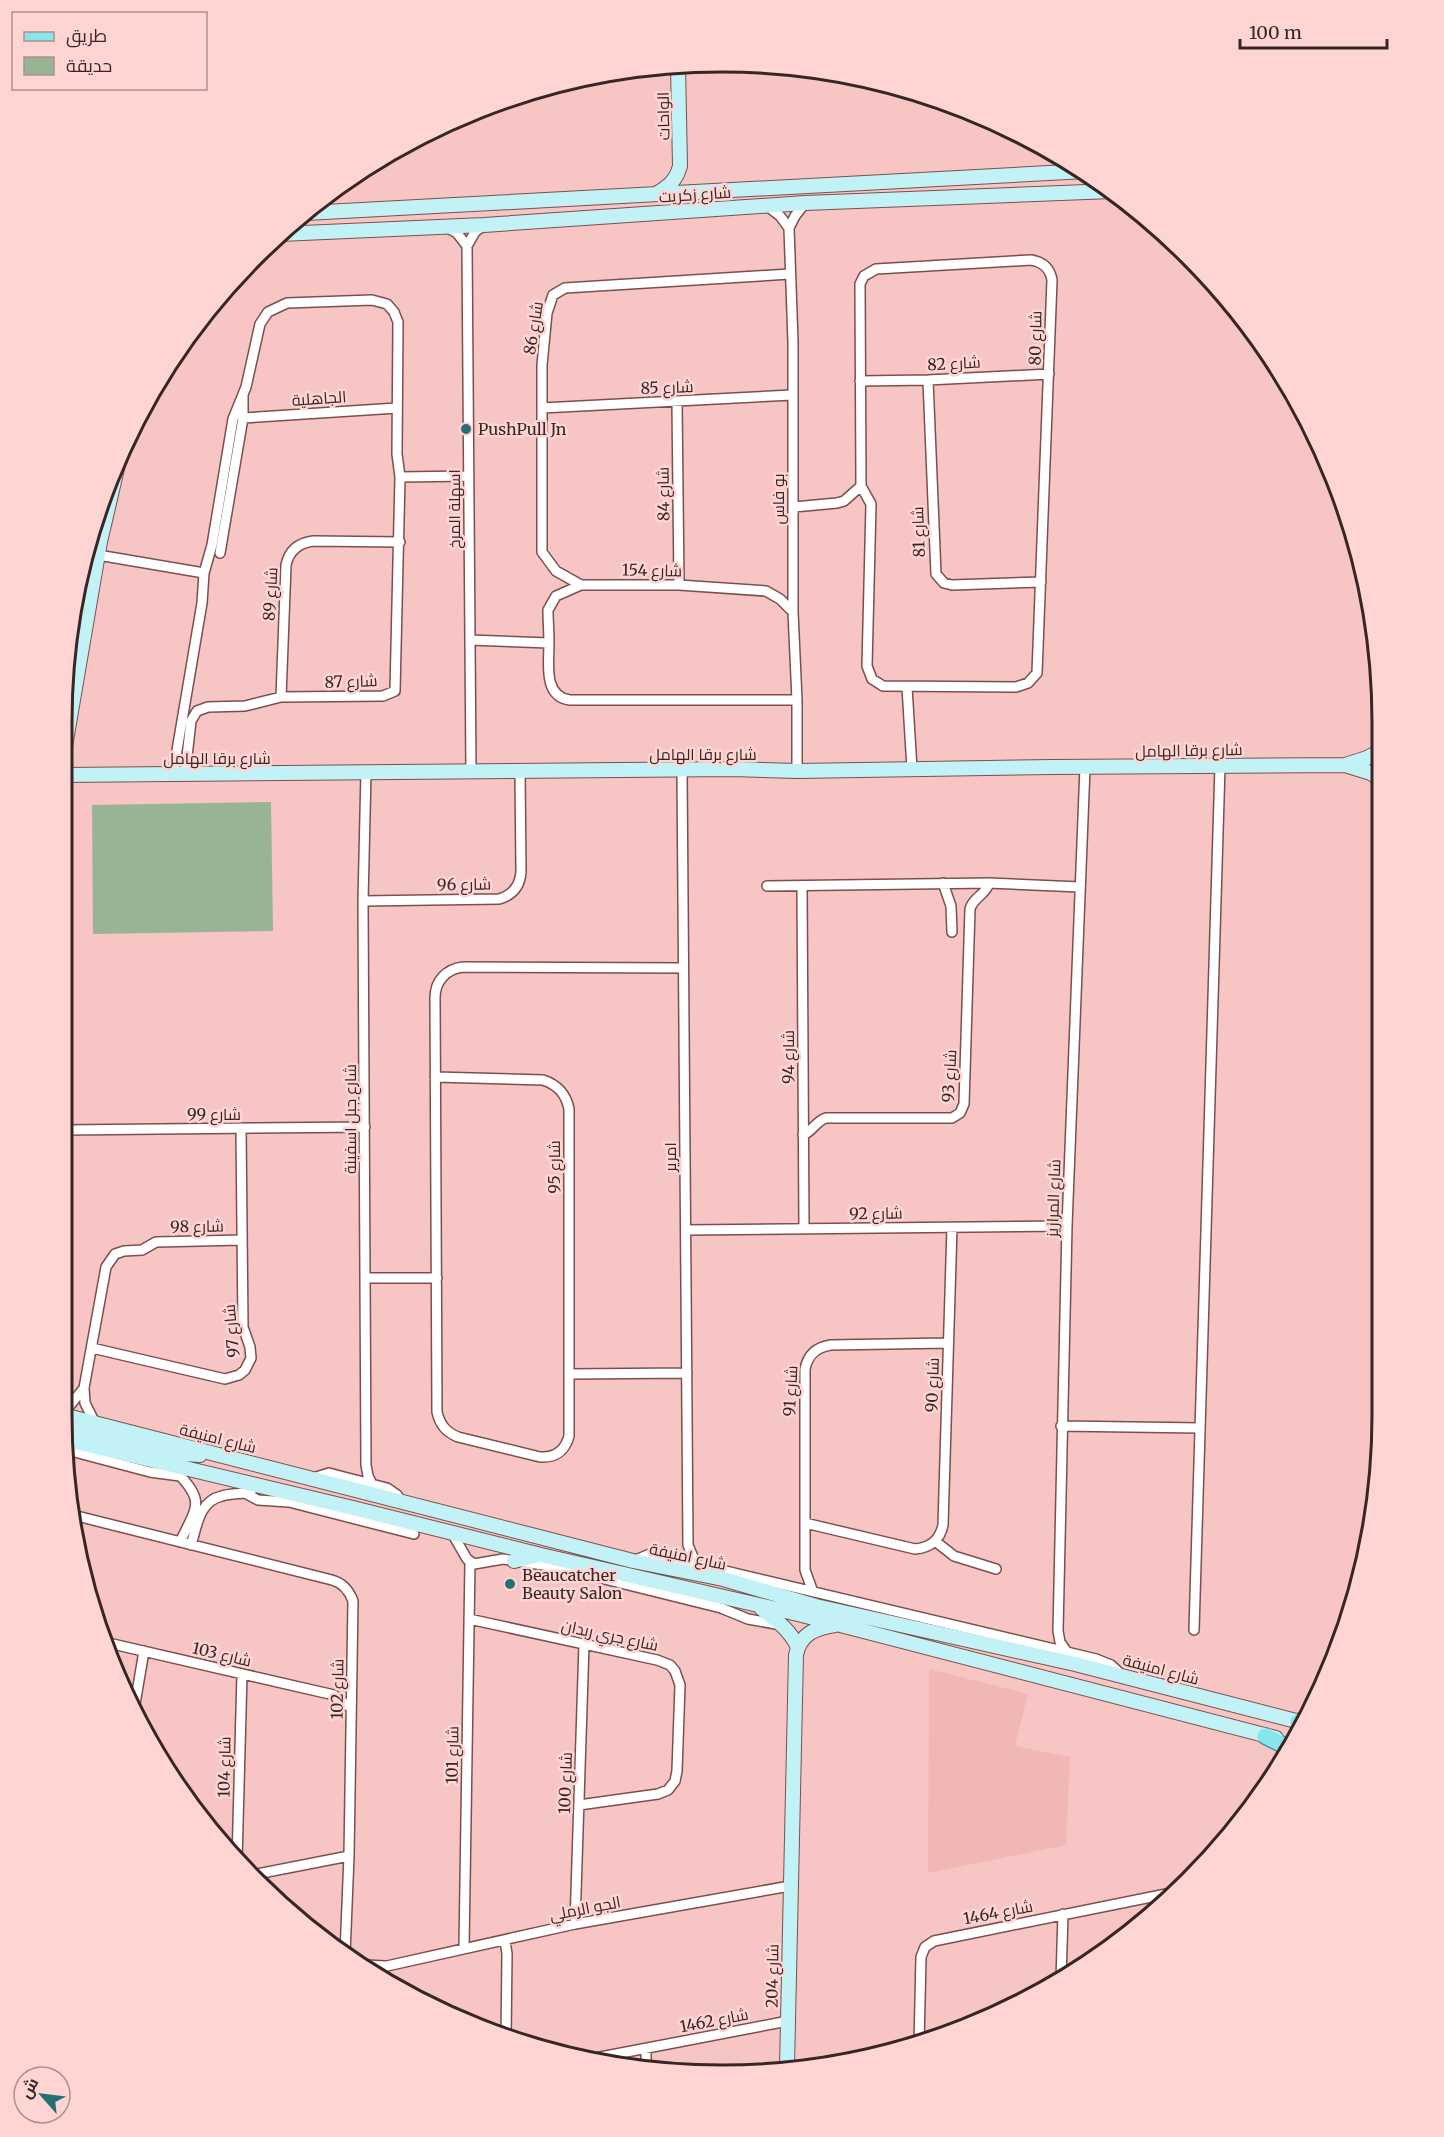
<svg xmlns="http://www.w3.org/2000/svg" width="1444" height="2137" viewBox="0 0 1444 2137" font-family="Merriweather,Cairo,serif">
	<rect width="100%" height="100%" fill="#f7c5c3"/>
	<!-- built -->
	<path fill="#f1b7b4" d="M929,1669l99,25 -13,52 55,11 -4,88 -138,28z"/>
	<!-- green -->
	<path fill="#98b494" d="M271,802l2,129 -180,3 -1,-129z"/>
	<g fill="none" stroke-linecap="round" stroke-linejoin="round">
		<!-- street casing -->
		<g stroke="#7a504e" stroke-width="12">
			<path id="street" d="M766,205l14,11 9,12
				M448,228l9,5 10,13
				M1031,260c12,2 19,8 21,20l-15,393 -9,10 -12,4 -133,-1 -11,-7 -5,-13 4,-162 -10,-18 -1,-202 4,-8 12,-7z
				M928,380l8,194 8,9 8,2 89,-3
				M860,381l68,-1 121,-6
				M677,403l2,182
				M542,408l250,-13
				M243,418l154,-10
				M794,507l43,-4 7,-2 17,-15
				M220,553l23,-135v-22
				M98,555l106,18
				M581,585l-25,-14 -14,-19v-187l5,-52 6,-18 12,-7 225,-14
				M793,612l-13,-13 -14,-8 -87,-6h-98l-25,11 -8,14c0,11 1,22 1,33 0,20 -6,54 21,57h227
				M70,638l13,2
				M470,640l79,3
				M907,687l5,82
				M281,697l5,-132c3,-14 12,-22 27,-24l87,1
				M682,770l6,775 8,19
				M797,771v-71l-4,-88v-270l-4,-114 6,-12 10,-13
				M366,772l-3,129 3,564 2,11 4,8
				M471,772l-4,-526 8,-14 8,-6
				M173,774l29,-171 2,-30 8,-28 21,-126 13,-32 14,-63 8,-12 19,-9 85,-3 15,4 7,8 4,10 -1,132 3,23 69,-1
				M185,774l6,-53 6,-10 11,-4 37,-1 36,-9 102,-1 12,-5 5,-214
				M943,883l8,23 1,26
				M767,886l222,-3 91,4
				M802,886l2,342
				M363,901l136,-2c14,-4 21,-13 22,-27l-1,-100
				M435,1077l108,3c15,5 23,14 26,29v327c-4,15 -14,22 -29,21l-82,-20c-12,-5 -18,-12 -21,-25 -1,-138 -1,-276 -2,-414 0,-17 11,-29 28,-31l220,1
				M64,1130l301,-3
				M803,1135c10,-4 13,-14 23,-17h126l8,-5 4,-9 6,-195c3,-12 16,-14 19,-26
				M686,1230l381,-4
				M365,1278h72
				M92,1348l133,31 14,-4 6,-5 6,-12 -1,-11 -7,-20 -2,-199
				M569,1374l118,-1
				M67,1409l17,-21
				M95,1423l-10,-20 -1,-15 22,-121 9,-13 9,-3 18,-1 14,-8 86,-2
				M1061,1426l139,2
				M67,1450l83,22 30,4
				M176,1471c30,32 21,35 4,71
				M313,1478l16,-5 11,3 47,12 10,7 4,6
				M245,1493l13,7 31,2 125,32
				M71,1516h6l255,64c11,3 17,10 21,21l-4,255 -4,98
				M805,1523l110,26c15,-1 25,-9 28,-24l9,-298
				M452,1533l15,26 7,5 29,-5 53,8 165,41 27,11 33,6
				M935,1541l19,15 42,13
				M191,1545c6,-19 8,-44 31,-49 9,-3 19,-2 29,-4
				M633,1561l17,-7 25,5 421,100 15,6 11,10
				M813,1592l-8,-22v-201c3,-15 12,-22 26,-24l117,-2
				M469,1619l188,41 13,5 5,6 5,14 -3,86 -2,10 -7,9 -10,4 -79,11
				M1194,1630l26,-864
				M104,1642l230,53 17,13
				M1067,1652l-7,-10 -2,-11 9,-405 18,-459
				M135,1704l9,-53
				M237,1861l5,-187
				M252,1875l97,-19
				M575,1924l9,-280
				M505,1940l2,14 -1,84
				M464,1947l6,-385
				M366,1965l19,1
				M377,1972l10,-6 188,-42 215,-38
				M1061,1980l2,-66
				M919,2045l2,-88 4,-10 9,-6 242,-49
				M590,2059l198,-38
				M646,2069v-20"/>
		</g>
		<!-- secondary casing -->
		<g stroke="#7a504e" stroke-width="16">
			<path id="secondary" d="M656,194c12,-7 20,-13 24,-28l-2,-100
				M306,213l780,-42
				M280,234l204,-9 321,-22 307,-12
				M62,764l38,-222 19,-82
				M1345,765l22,-7 15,-8
				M62,775l670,-6 65,2 256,-4 292,-2 26,8 11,8
				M67,1416l566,145 90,18 93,27 259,58 229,59
				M67,1429l100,24 33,2
				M67,1440l286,68 188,47 257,59 478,124
				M514,1561l24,-6
				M761,1608c15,12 28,21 37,39
				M787,2067l9,-412c4,-21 19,-27 39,-30"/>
		</g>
		<!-- primary casing -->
		<g stroke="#36989e" stroke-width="18">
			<path id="primary" d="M1298,1722l10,-4
				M1265,1736l24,12"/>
		</g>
		<!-- street -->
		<use href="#street" stroke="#fff" stroke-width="9"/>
		<!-- secondary -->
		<use href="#secondary" stroke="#c2f2f5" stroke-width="14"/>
		<!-- primary -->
		<use href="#primary" stroke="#86e6ec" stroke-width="15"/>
	</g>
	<!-- markers -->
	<g fill="#246f74" stroke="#fed5d3" stroke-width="2">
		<circle cx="466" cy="429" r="6"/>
		<circle cx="510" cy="1584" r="6"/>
	</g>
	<g text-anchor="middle" stroke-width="5" stroke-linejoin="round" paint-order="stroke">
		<!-- street labels -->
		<g font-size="16" fill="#382625" stroke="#fed5d3">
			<text transform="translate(663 116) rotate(-91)" y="6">الواحات</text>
			<text transform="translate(695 194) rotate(-4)" y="6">شارع زكريت</text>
			<text transform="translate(533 328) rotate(-81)" y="6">شارع 86</text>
			<text transform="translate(1035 338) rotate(-89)" y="6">شارع 80</text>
			<text transform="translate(954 363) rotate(-3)" y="6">شارع 82</text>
			<text transform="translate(667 387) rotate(-2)" y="6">شارع 85</text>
			<text transform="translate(319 398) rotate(-4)" y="6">الجاهلية</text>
			<text transform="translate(663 494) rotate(-91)" y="6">شارع 84</text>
			<text transform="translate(778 499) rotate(-90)" y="6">بو فاس</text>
			<text transform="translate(454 509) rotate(-90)" y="6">اسهلة المرخ</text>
			<text transform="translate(918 532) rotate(-92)" y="6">شارع 81</text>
			<text transform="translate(652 570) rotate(1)" y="6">شارع 154</text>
			<text transform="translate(270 594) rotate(-87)" y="6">شارع 89</text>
			<text transform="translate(351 681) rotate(-2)" y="6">شارع 87</text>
			<text transform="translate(1189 750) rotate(-1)" y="6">شارع برقا الهامل</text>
			<text x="703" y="760">شارع برقا الهامل</text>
			<text x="217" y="764">شارع برقا الهامل</text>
			<text transform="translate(464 884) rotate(-1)" y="6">شارع 96</text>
			<text transform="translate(788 1057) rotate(-90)" y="6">شارع 94</text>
			<text transform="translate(949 1076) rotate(-87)" y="6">شارع 93</text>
			<text x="214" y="1120">شارع 99</text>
			<text transform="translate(350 1119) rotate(-90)" y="6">شارع جبل اسفينة</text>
			<text transform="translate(670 1157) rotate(-90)" y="6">امرير</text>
			<text transform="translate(554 1167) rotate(-90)" y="6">شارع 95</text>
			<text transform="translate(1053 1198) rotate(-88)" y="6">شارع المرازيز</text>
			<text transform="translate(876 1213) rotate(-1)" y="6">شارع 92</text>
			<text transform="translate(197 1226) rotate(-1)" y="6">شارع 98</text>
			<text transform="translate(231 1331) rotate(-95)" y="6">شارع 97</text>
			<text transform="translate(932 1385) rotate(-88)" y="6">شارع 90</text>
			<text transform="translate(790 1391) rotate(-87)" y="6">شارع 91</text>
			<text transform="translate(218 1438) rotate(14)" y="6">شارع امنيفة</text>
			<text transform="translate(688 1556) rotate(12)" y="6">شارع امنيفة</text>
			<text transform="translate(610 1635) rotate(12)" y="6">شارع جري ربدان</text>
			<text transform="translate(222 1654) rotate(13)" y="6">شارع 103</text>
			<text transform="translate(1161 1669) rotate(15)" y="6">شارع امنيفة</text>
			<text transform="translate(337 1689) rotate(-89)" y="6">شارع 102</text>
			<text transform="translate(452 1755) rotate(-89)" y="6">شارع 101</text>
			<text transform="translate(224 1767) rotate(-89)" y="6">شارع 104</text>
			<text transform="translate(565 1783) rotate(-88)" y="6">شارع 100</text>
			<text transform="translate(585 1908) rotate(-11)" y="6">الجو الرملي</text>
			<text transform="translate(998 1912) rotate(-11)" y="6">شارع 1464</text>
			<text transform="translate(772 1976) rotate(-89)" y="6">شارع 204</text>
			<text transform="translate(714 2020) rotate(-11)" y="6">شارع 1462</text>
		</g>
		<!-- poi labels -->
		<g font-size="16" fill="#382625" stroke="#fed5d3" text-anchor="start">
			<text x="478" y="435">PushPull Jn</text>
			<text x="522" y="1581">Beaucatcher<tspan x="522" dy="18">Beauty Salon</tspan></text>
		</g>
	</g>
	<!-- crop -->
	<path d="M0 0H1444V2137H0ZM722 72H722A650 650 0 0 1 1372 722V1415A650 650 0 0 1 722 2065H722A650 650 0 0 1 72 1415V722A650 650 0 0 1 722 72Z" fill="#fed5d3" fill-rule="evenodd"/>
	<path fill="none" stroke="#382625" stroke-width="3" d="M722 72H722A650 650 0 0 1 1372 722V1415A650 650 0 0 1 722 2065H722A650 650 0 0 1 72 1415V722A650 650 0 0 1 722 72Z"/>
	<!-- legend -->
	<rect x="12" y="12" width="195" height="78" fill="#fed5d3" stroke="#af8f8d" stroke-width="1.5"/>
	<rect x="24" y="32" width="30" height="9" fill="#86e6ec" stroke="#af8f8d" stroke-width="1.5"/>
	<text x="66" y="42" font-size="18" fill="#382625">طريق</text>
	<rect x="24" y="57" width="30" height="18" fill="#98b494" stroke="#af8f8d" stroke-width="1.5"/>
	<text x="66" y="72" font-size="18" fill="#382625">حديقة</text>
	<!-- north arrow -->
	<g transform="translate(42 2095) rotate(298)"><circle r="28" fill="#fed5d3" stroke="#af8f8d" stroke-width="1.5"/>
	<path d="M0-4.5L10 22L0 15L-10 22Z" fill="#246f74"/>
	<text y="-9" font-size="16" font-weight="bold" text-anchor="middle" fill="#382625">ش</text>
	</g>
	<!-- scale -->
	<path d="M1240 39v9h147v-9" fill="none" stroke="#382625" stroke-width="3"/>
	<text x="1249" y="39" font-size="18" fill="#382625" stroke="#fed5d3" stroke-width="4.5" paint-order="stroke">100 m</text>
</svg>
